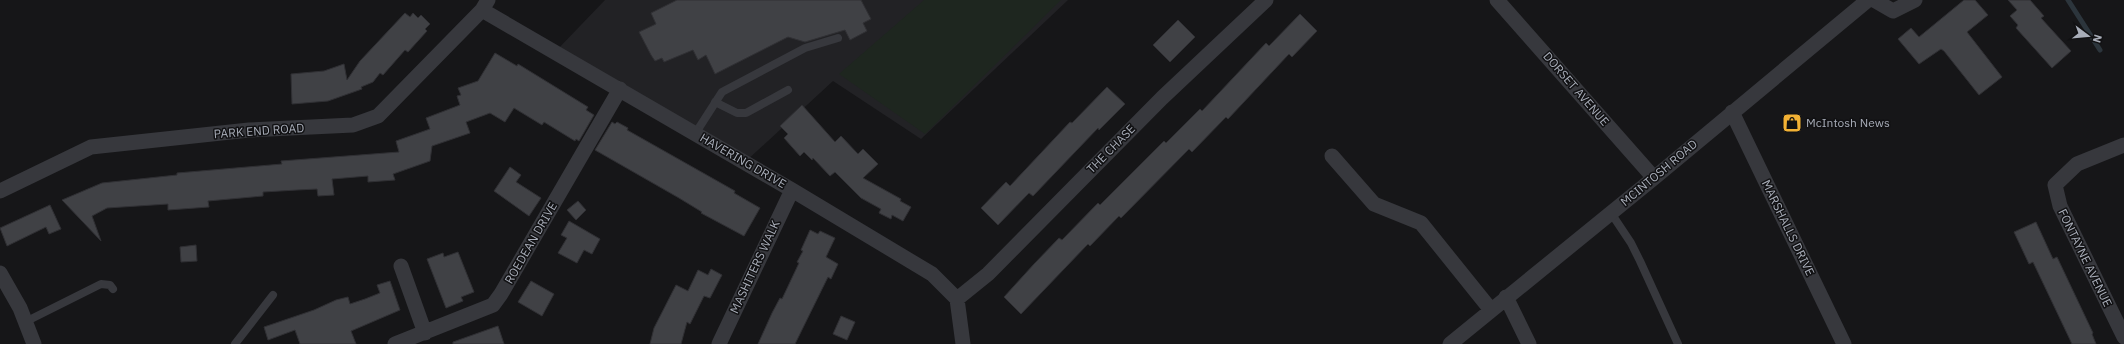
<svg xmlns="http://www.w3.org/2000/svg" width="2124" height="344" viewBox="0 0 2124 344" font-family="'IBM Plex Sans',sans-serif">
	<rect width="100%" height="100%" fill="#161618"/>
	<!-- built -->
	<path fill="#222225" d="M605,0h463l-147,139 -88,-58 -89,82 -189,-111z"/>
	<!-- green -->
	<path fill="#1e261f" d="M924,0h137l-136,134 -86,-60z"/>
	<g fill="none" stroke-linecap="round" stroke-linejoin="round">
		<!-- stream -->
		<path stroke="#2c353c" stroke-width="5" d="M2068,0l32,50"/>
	</g>
	<!-- building -->
	<path fill="#404145" stroke="#303034" d="M677,0h184l10,19 -8,4 4,8 -17,9 -5,-10 -40,12 -17,-5 -73,37 -9,-19 -8,5 -5,-10 -29,12 -2,-4 -7,3 -4,-6 -12,-23 17,-8 -5,-11z
		M1964,0h11l13,15 -21,17 35,45 -23,18 -35,-44 -3,-2 -22,15 -21,-25 13,-11 8,9z
		M2008,0h22l14,16 -3,2 30,33 -19,17 -36,-40 2,-3 -8,-9 7,-6z
		M405,13l5,4 3,-4 5,5 3,-3 9,9 -5,5 2,2 -19,21 -3,-2 -22,25 -3,-2 -7,9 -12,5 1,2 -34,12 -36,3 -1,-30 33,-3 20,-7 3,16 13,-19z
		M1300,14l17,17 -25,26 -3,-3 -61,65 -2,-2 -34,35 -3,-3 -68,69 -2,-2 -29,30 -2,-2 -67,70 -17,-17 30,-33 25,-26 3,2 36,-37 2,2 64,-64 2,2 34,-34 2,2 64,-68 3,3z
		M1178,20l17,17 -25,25 -17,-17z
		M495,53l22,13 1,-2 70,43 -2,3 8,5 -15,26 -3,-2 -1,2 -31,-19 -2,3 -28,-17 -9,14 -15,-9 -24,9 4,11 -38,13 -2,15 -37,13 2,6 -27,2v-6l-36,3 2,16 -16,1 -1,-7 -20,1 -34,2v4l-55,5 1,6 -41,3v-6l-61,4 -15,8 9,25 -39,-41 40,-17 75,-8v-2l105,-9 -1,-3 118,-9 -3,-11 34,-12 -4,-11 34,-13 -3,-9 4,-1 -3,-7 20,-7z
		M1107,87l18,17 -26,26 -1,-2 -65,68 -4,-3 -31,32 -17,-17 25,-26 4,4 60,-64 2,1z
		M802,105l33,37 6,-6 17,18 5,-5 15,15 -15,14 38,21 -1,2 11,6 -8,14 -11,-6 -1,4 -12,-6 2,-4 -20,-11 -26,-26 -5,4 -17,-18 -1,2 -8,-8 -4,4 -16,-18 4,-4 -8,-8z
		M612,122l3,2 2,-2 11,6 -1,2 108,61 -1,2 26,15 -16,28 -43,-23 1,-1 -23,-14 -84,-48z
		M510,167l11,8 -5,7 25,16 -12,18 -35,-25z
		M578,201l8,9 -10,10 -9,-10z
		M50,205l11,24 -12,5 -3,-7 -39,19 -7,-18z
		M569,221l31,18 -8,15 -8,-4 -7,13 -19,-10 9,-15 -6,-3z
		M2036,222l17,37 4,-2 36,76 -1,1 4,10h-24l-39,-82 -4,2 -15,-32z
		M810,230l8,4 2,-3 15,7 -9,19 12,7 -7,15 -3,-2 -33,67h-37l14,-31 8,-15 2,1 17,-36 -2,-1 6,-11 -2,-1z
		M196,245l1,16 -16,1 -1,-15z
		M458,252l16,40 -13,5 2,4 -17,7 -19,-49 16,-6 1,4z
		M711,269l11,6 -12,23 -6,-2 -14,28 -3,-2 -6,22h-31l4,-16 22,-43 12,6 10,-21 10,5z
		M390,281l10,29 -49,21 5,13h-56l-5,-14 -27,10 -4,-13 50,-17 22,-10 12,-3 2,7 15,-5 15,-6 -3,-8z
		M531,281l23,13 -12,22 -24,-14z
		M841,316l14,6 -8,18 -14,-6z
		M498,326l6,18h-51v-2z"/>
	<g fill="none" stroke-linecap="round" stroke-linejoin="round">
		<!-- lane -->
		<path stroke="#37383d" stroke-width="8" d="M715,102l22,11h9l42,-23
			M695,134l27,-42 83,-44 33,-10
			M1611,213l20,30 9,18 38,83
			M25,322l76,-38 9,1 3,4
			M235,344l38,-49"/>
		<!-- street -->
		<path stroke="#37383d" stroke-width="15" d="M1497,0l157,178
			M1874,0l19,11 22,-11
			M482,10l310,180 140,84 25,25 6,45
			M1732,112l112,232
			M2124,145l-47,19 -22,21 5,21 64,131
			M1332,156l42,48 47,19 70,87
			M0,191l91,-44 158,-17 104,-5 25,-9 104,-106 6,-10
			M401,266l24,67
			M0,273l20,35 14,36
			M1506,297l23,47
			M957,299l31,-25 174,-176 104,-98
			M395,344l98,-39 8,-11 119,-205
			M719,344l73,-154
			M1450,344l204,-166 214,-178"/>
	</g>
	<!-- icons -->
	<defs>
		<g id="shop-square" transform="scale(1)"><rect x="-9" y="-9" width="18" height="18" rx="4" fill="#f2b134" stroke="#111113"/><path d="M-5-2.5h2.3a2.7 3.5 0 0 1 5.4 0H5L5.5 6h-11ZM-1.5-2.5h3a1.5 2.3 0 0 0-3 0Z" fill="#111"/></g>
	</defs>
	<g fill-rule="evenodd">
		<use href="#shop-square" x="1792" y="123"/>
	</g>
	<g text-anchor="middle" stroke-width="3" stroke-linejoin="round" paint-order="stroke">
		<!-- street labels -->
		<g font-size="12" fill="#a8adb8" stroke="#111113">
			<text transform="translate(1576 89) rotate(49)" y="4">DORSET AVENUE</text>
			<text transform="translate(259 131) rotate(-4)" y="4">PARK END ROAD</text>
			<text transform="translate(1111 149) rotate(-45)" y="4">THE CHASE</text>
			<text transform="translate(743 161) rotate(30)" y="4">HAVERING DRIVE</text>
			<text transform="translate(1659 173) rotate(-40)" y="4">MCINTOSH ROAD</text>
			<text transform="translate(1788 228) rotate(64)" y="4">MARSHALLS DRIVE</text>
			<text transform="translate(531 243) rotate(-60)" y="4">ROEDEAN DRIVE</text>
			<text transform="translate(2085 258) rotate(64)" y="4">FONTAYNE AVENUE</text>
			<text transform="translate(755 267) rotate(-65)" y="4">MASHITERS WALK</text>
		</g>
		<!-- poi labels -->
		<g font-size="12" fill="#a8adb8" stroke="#111113" text-anchor="start">
			<text x="1806" y="127">McIntosh News</text>
		</g>
	</g>
	<!-- north arrow -->
	<g transform="translate(2088 36) rotate(106)" stroke="#111113" stroke-width="3" paint-order="stroke">
	<path d="M0-3L7 15L0 10L-7 15Z" fill="#a8adb8"/>
	<text y="-6" font-size="11" font-weight="bold" text-anchor="middle" fill="#a8adb8">N</text>
	</g>
</svg>
